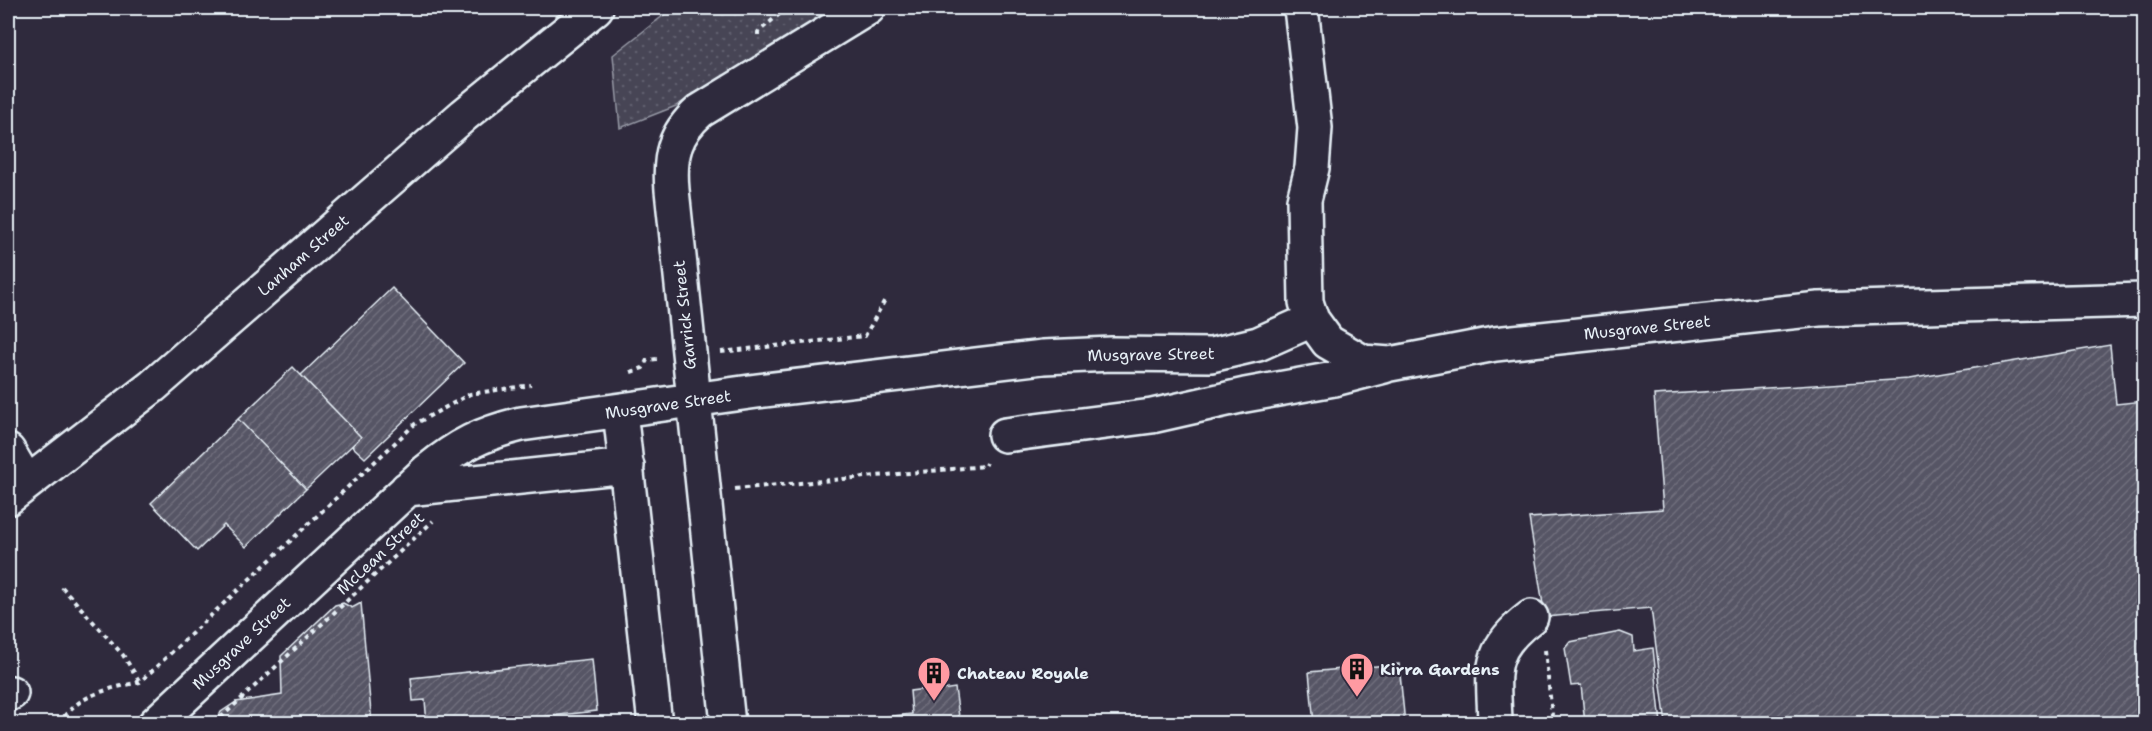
<svg xmlns="http://www.w3.org/2000/svg" width="2152" height="731" viewBox="0 0 2152 731" font-family="'Shantell Sans',sans-serif">
	<defs>
		<pattern id="park-dots" width="8" height="8" patternUnits="userSpaceOnUse" patternTransform="scale(1.5)"><rect width="8" height="8" fill="#464455"/><path d="M2 2h.1M6 6h.1" fill="none" stroke="#615f6e" stroke-width="1.8" stroke-linecap="round"/></pattern>
		<pattern id="building-hatch" width="6" height="6" patternUnits="userSpaceOnUse" patternTransform="scale(1.5)"><rect width="6" height="6" fill="#575565"/><path d="M-1 1l2-2M0 6l6-6M5 7l2-2" fill="none" stroke="#6f6e7c"/></pattern>
	</defs>
	<rect width="100%" height="100%" fill="#2f2a3d"/>
	<filter id="ink" filterUnits="userSpaceOnUse"><feTurbulence type="fractalNoise" baseFrequency=".0167" numOctaves="2"/><feDisplacementMap in="SourceGraphic" scale="12" xChannelSelector="R" yChannelSelector="G"/><feConvolveMatrix kernelMatrix="1 2 1 2 8 2 1 2 1" color-interpolation-filters="sRGB"/></filter>
	<g filter="url(#ink)">
		<!-- park -->
		<path fill="url(#park-dots)" stroke="#979aa6" stroke-width="1.5" d="M673,8h166l-163,98 -56,22 -7,-73z"/>
		<!-- building -->
		<path fill="url(#building-hatch)" stroke="#e8f1f8" stroke-width="1.5" d="M392,288l72,75 -99,95 -13,-12 9,-9 -60,-62z
			M2110,345l6,59 28,-3v323h-478l-15,-116 -106,9 -16,-99 134,-9 -9,-114 255,-16z
			M293,367l68,70 -55,52 -68,-70z
			M238,419l68,70 -60,58 -22,-22 -27,26 -46,-48z
			M343,603l9,5 9,-5 11,121h-157l6,-12 15,-10 46,-7 -1,-39 54,-51z
			M1620,632l13,5 1,14 19,-3 8,76h-76l-4,-39 -10,1 -6,-38 5,-6z
			M592,659l5,52 -121,13h-49l-2,-24 -12,1 -2,-23z
			M1399,664l6,60h-91l-5,-52z
			M942,687v3l13,-2 5,36h-104v-4l56,-6 -2,-23z"/>
		<g fill="none" stroke-linecap="round" stroke-linejoin="round">
			<!-- minor casing -->
			<g stroke="#e8f1f8" stroke-width="38">
				<path id="minor" d="M1301,8l14,120 -3,40 -8,32 2,102 6,18 16,22 35,20 27,2 105,-20 324,-35 325,-9
					M620,411l35,313
					M1005,435l147,-19 93,-21 89,-16 50,-13
					M8,451l19,32
					M407,489l220,-23
					M8,498l145,-112 311,-271 132,-107
					M8,694l3,-1
					M155,724l272,-253c32,-26 54,-37 94,-47l236,-33 286,-34 69,-3 99,1 47,-11 54,-24
					M728,724l-56,-534c-3,-34 2,-56 28,-79l168,-103
					M1495,724c-1,-52 -10,-72 36,-107"/>
			</g>
			<!-- path -->
			<path stroke="#e8f1f8" stroke-width="4" stroke-dasharray="4.5 4.5" stroke-linecap="butt" d="M758,35v-3l29,-24
				M721,352l144,-16 21,-38
				M631,372l12,-4 4,-8 10,-1
				M735,489l250,-23 1,-3
				M62,587l61,68 17,27
				M1545,650l8,74
				M59,724c16,-29 52,-36 81,-42l275,-258 55,-30 61,-9
				M214,724l219,-203"/>
			<!-- minor -->
			<use href="#minor" stroke="#2f2a3d" stroke-width="33"/>
		</g>
	</g>
	<!-- icons -->
	<defs>
		<g id="building-pin" transform="scale(1.725)"><path d="M0 17L-7.5 6A9.5 9.5 0 1 1 7.5 6Z" fill="#ff9aa2" stroke="#2f2a3d"/><path d="M-4-6H4V6H1V3H-1V6H-4ZM-2.5-4.3h1.7v1.8h-1.7ZM.8-4.3h1.7v1.8H.8ZM-2.5-1h1.7V.8h-1.7ZM.8-1h1.7V.8H.8Z" fill="#111"/></g>
	</defs>
	<g fill-rule="evenodd">
		<use href="#building-pin" x="1357" y="669"/>
		<use href="#building-pin" x="934" y="673"/>
	</g>
	<g text-anchor="middle" stroke-width="4.5" stroke-linejoin="round" paint-order="stroke">
		<!-- street labels -->
		<g font-size="16" fill="#e8f1f8" stroke="#2f2a3d">
			<text transform="translate(303 255) rotate(-41)" y="6">Lanham Street</text>
			<text transform="translate(684 315) rotate(-96)" y="6">Garrick Street</text>
			<text transform="translate(1647 327) rotate(-6)" y="6">Musgrave Street</text>
			<text transform="translate(1151 354) rotate(-1)" y="6">Musgrave Street</text>
			<text transform="translate(668 404) rotate(-8)" y="6">Musgrave Street</text>
			<text transform="translate(380 553) rotate(-43)" y="6">McLean Street</text>
			<text transform="translate(241 643) rotate(-43)" y="6">Musgrave Street</text>
		</g>
		<!-- poi labels -->
		<g font-size="16" font-weight="bold" fill="#e8f1f8" stroke="#2f2a3d" text-anchor="start">
			<text x="1380" y="675">Kirra Gardens</text>
			<text x="957" y="679">Chateau Royale</text>
		</g>
	</g>
	<!-- margin -->
	<rect width="2152" height="731" fill="none" stroke="#2f2a3d" stroke-width="30"/>
	<rect x="15" y="15" width="2122" height="701" fill="none" stroke="#e8f1f8" stroke-width="2" filter="url(#ink)"/>
</svg>
